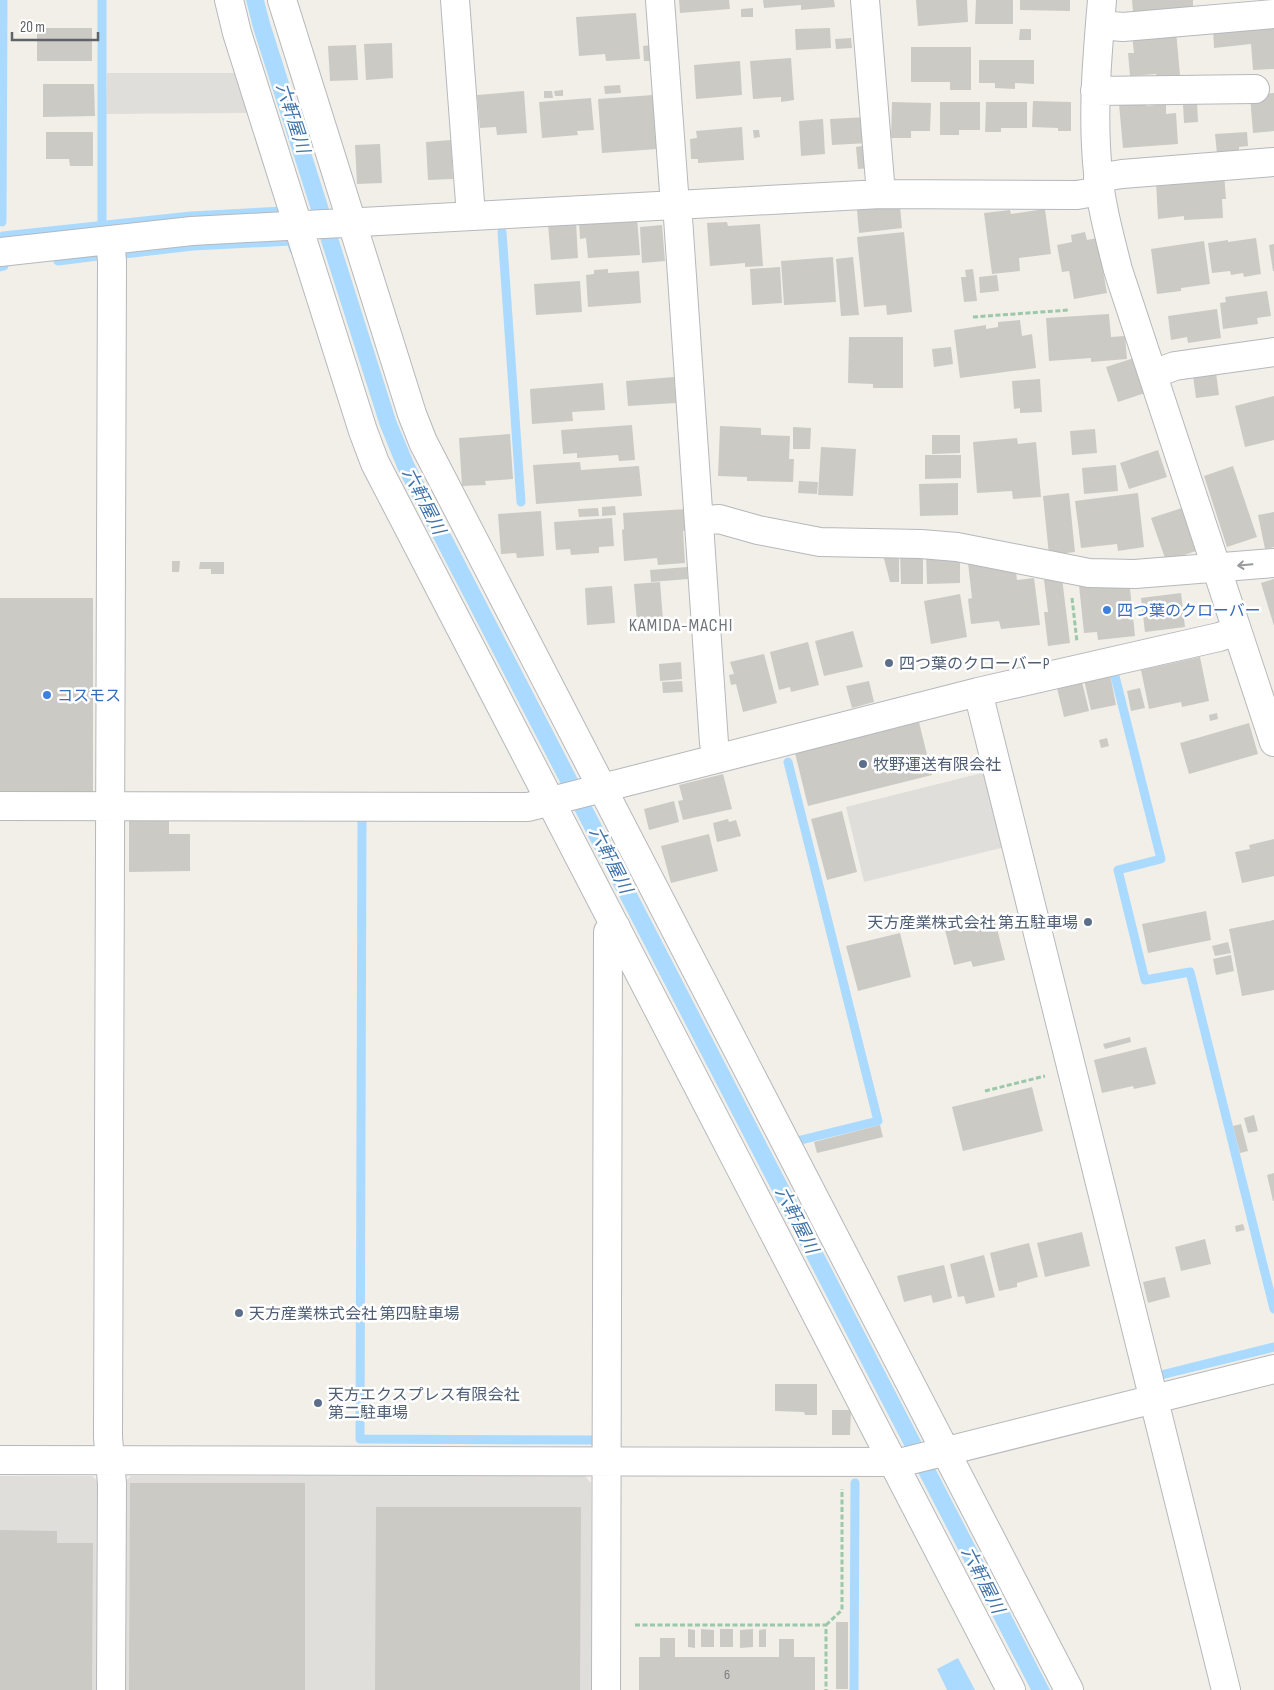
<svg xmlns="http://www.w3.org/2000/svg" width="1274" height="1690" viewBox="0 0 1274 1690" font-family="'Sofia Sans Condensed','Noto Sans JP',sans-serif">
	<rect width="100%" height="100%" fill="#f1efe8"/>
	<!-- industrial -->
	<path fill="#e0deda" d="M107,73h129l12,40 -142,1z
		M986,772l19,75 -141,35 -18,-75z
		M0,1476h92l9,8 -1,206h-100z
		M131,1476h454l6,7v207h-469l1,-206z"/>
	<!-- water -->
	<path fill="#aadaff" d="M246,0h18l6,23 126,397 18,43 636,1227h-19l-633,-1220 -18,-44 -127,-398z
		M958,1658l17,32h-28l-10,-21z"/>
	<g fill="none" stroke-linecap="round" stroke-linejoin="round">
		<!-- stream -->
		<path stroke="#aadaff" stroke-width="9" d="M102,0v226
			M2,222l1,-222
			M502,232l19,270
			M3,236l188,-20 93,-5
			M124,254l69,-8 98,-5 3,9
			M58,261l40,-5
			M0,267l4,-1
			M1115,676l46,183 -43,11 27,110 45,-8 84,337
			M788,762l90,359 -81,20
			M362,819l-2,620 236,1v4
			M1161,1375l113,-28
			M854,1690l1,-207"/>
	</g>
	<!-- building -->
	<path fill="#cccac5" d="M679,0h50l1,9 -50,4z
		M763,0h71l1,7 -34,3v-5l-37,3z
		M916,0h51l1,22 -50,4z
		M976,0h37v24h-38z
		M1020,0h50v11l-50,-1z
		M1132,0h61v7l-60,5z
		M753,8v9h-12v-8z
		M636,13l4,46 -34,2 -1,-7 -26,2 -3,-39z
		M1274,19v50l-21,1 -2,-26 -37,4 -1,-21z
		M37,28h55v33h-55z
		M830,28l1,20 -35,2 -1,-21z
		M1020,29h11v11h-12z
		M1176,31l4,44 -23,2 -1,-3 -26,2 -2,-23h6l-2,-19z
		M851,38l1,10 -16,1 -1,-10z
		M392,43l1,35 -27,2 -2,-36z
		M356,45l2,35 -28,1 -2,-35z
		M651,45l1,16h-8l-1,-15z
		M911,47h60v43h-21v-8h-39z
		M791,58l3,42 -13,2v-5l-28,2 -3,-38z
		M979,60h55v24l-19,-1v6l-20,-1v-5h-16z
		M740,61l2,34 -46,4 -2,-34z
		M43,84h51l1,32 -52,1z
		M620,85l1,8 -16,1 -1,-8z
		M563,90v6h-8l-1,-5z
		M524,91l3,42 -30,2 -1,-8 -16,1 -3,-33z
		M544,91h8l1,7h-9z
		M1274,93v38l-21,2 -3,-38z
		M653,95l4,54 -55,4 -4,-54z
		M591,98l3,32 -17,1 1,4 -36,3 -3,-36z
		M1033,101l38,1v29h-13v-3l-26,-1z
		M892,102l39,1 -1,28h-19v7h-20z
		M940,102h40v28h-21v5h-19z
		M986,102h41v26h-26v4h-16z
		M1146,102v4l20,-2v10l10,-1 2,31 -55,4 -4,-44z
		M1197,102l1,20 -14,1 -1,-19z
		M867,117l2,26 -37,2 -2,-26z
		M823,119l2,35 -24,2 -2,-35z
		M742,127l2,33 -46,3v-4h-7l-1,-20 7,-1 -1,-7z
		M753,130h6l1,7 -6,1z
		M46,132h47v34h-23l-1,-7h-23z
		M1247,132l1,14 -9,1v5l-22,2 -2,-20z
		M451,140l2,39 -25,1 -2,-38z
		M380,144l2,39 -25,1 -2,-39z
		M868,145l2,23 -12,1 -2,-22z
		M1224,173l2,26h-4l1,19 -39,2v-4l-26,3 -2,-37z
		M900,206l2,22 -43,5 -2,-23z
		M1045,209l6,45 -32,4 1,13 -28,3 -8,-61 26,-3 1,4z
		M637,218l3,37 -52,3 -2,-20 -6,1 -1,-17z
		M576,222l2,36 -27,2 -3,-36z
		M727,222l1,4 32,-2 3,42 -18,1v-4l-35,3 -3,-43z
		M662,225l3,36 -23,2 -2,-36z
		M904,232l8,80 -25,3 -1,-10 -22,2 -7,-70z
		M1085,232l2,8 10,-2 10,55 -33,6 -5,-28 -7,1 -5,-27 15,-3 -1,-7z
		M1256,238l5,36 -17,3 -1,-4 -12,2 -1,-4 -18,2 -4,-30 20,-3v2z
		M1204,241l6,43 -29,4v3l-24,3 -6,-45z
		M1274,244v27h-1l-4,-26z
		M833,257l3,45 -52,3 -3,-44z
		M853,257l6,58 -18,1 -5,-57z
		M780,267l2,36 -30,2 -2,-36z
		M608,269v4l31,-2 2,32 -53,4 -2,-32 8,-1v-4z
		M973,269l4,32 -13,1 -3,-25h5l-1,-7z
		M997,275l2,16 -19,2 -1,-16z
		M580,281l2,31 -46,3 -2,-31z
		M1267,291l4,25 -14,2 1,6 -35,5 -3,-26 6,-1 -1,-5z
		M1217,309l4,29 -33,5 -1,-6 -16,3 -3,-24z
		M1109,314l2,23 14,-1 2,23 -36,3v-4l-42,3 -3,-43z
		M1020,320l2,16 10,-2 4,34 -76,10 -6,-48 32,-5v4l12,-2v-5z
		M849,337h54v51h-30v-4l-25,-1z
		M951,347l2,17 -19,3 -2,-18z
		M1134,358l11,35 -27,9 -12,-35z
		M1215,365l4,30 -23,3 -4,-30z
		M674,377l2,26 -48,3 -2,-25z
		M1040,379l2,33 -22,1v-5l-6,1 -2,-28z
		M603,383l2,27 -33,2 1,9 -41,3 -2,-35z
		M1274,396v44l-29,7 -10,-41z
		M632,425l3,35 -16,1 -1,-6 -41,3v-5l-14,1 -2,-24z
		M720,426l41,2v7l29,1 -1,23h5l-1,23 -46,-1v-4l-29,-1z
		M793,427l18,1 -1,21h-17z
		M1095,429l2,24 -25,2 -2,-24z
		M510,434l3,45 -28,2 1,4 -24,1 -3,-48z
		M932,435h28v18l-28,1z
		M1017,438l1,6 18,-2 5,55 -28,2 -1,-8 -35,2 -4,-51z
		M821,447l35,2 -3,47 -35,-1z
		M1158,450l9,27 -38,12 -9,-26z
		M925,455h36v23l-36,1z
		M580,462l1,8 58,-4 3,30 -106,8 -3,-39z
		M1116,465l2,26 -34,3 -2,-26z
		M1233,466l24,71 -30,10 -23,-71z
		M799,481l19,1 -1,12 -19,-1z
		M958,483v32l-38,1 -1,-32z
		M1069,493l6,59 -26,3 -6,-59z
		M1138,493l6,54 -26,4 -1,-7 -36,4 -6,-47z
		M615,506l1,9 -14,1v-9z
		M1185,507l14,43 -33,11 -15,-43z
		M598,508l1,8 -20,1 -1,-8z
		M687,509l1,21 -5,1 2,32 -27,2 -1,-7 -33,3 -2,-31 2,-1 -1,-16z
		M541,511l3,45 -27,2 -1,-5 -15,1 -3,-40z
		M1274,512v35l-9,2 -7,-34z
		M612,518l2,28 -15,1v6l-28,2 -1,-6 -14,1 -2,-28z
		M923,550v34h-22l-1,-33z
		M882,551h17v31h-9z
		M960,552v31l-33,1 -1,-31z
		M172,561h8l-1,11h-7z
		M989,561l26,3 2,16 17,-2 6,47 -39,4 -2,-8 -28,3 -3,-25 4,-1 -4,-35z
		M200,562h24v12h-13v-5h-12z
		M687,567l1,12 -37,3 -1,-12z
		M1062,578l8,65 -22,3 -4,-34h4l-4,-32z
		M1129,579l6,57 -37,4 -1,-8 -13,1 -5,-48z
		M1274,579v47l-13,-43z
		M660,582l3,38 -26,2 -3,-38z
		M612,586l3,37 -28,2 -2,-37z
		M1181,593l4,34 -40,5 -4,-34z
		M960,594l7,43 -36,7 -7,-43z
		M0,598h93v194h-93z
		M853,631l10,36 -39,9 -9,-35z
		M808,642l11,43 -28,7 -1,-5 -11,3 -9,-38z
		M764,654l13,49 -34,9 -7,-28 -5,1 -2,-10 5,-1 -4,-12z
		M1200,657l9,44 -27,6 -1,-5 -32,7 -8,-39z
		M681,662l1,17 -22,2 -1,-17z
		M1110,674l6,31 -25,5 -7,-30z
		M682,681l1,11 -20,1 -1,-11z
		M869,681l5,21 -22,6 -6,-22z
		M1082,682l7,29 -25,6 -7,-29z
		M1140,688l5,20 -14,3 -4,-20z
		M1217,713l1,6 -8,2 -1,-6z
		M919,722l13,53 -124,31 -13,-53z
		M1249,723l9,31 -69,20 -9,-31z
		M1107,738l2,8 -8,2 -2,-8z
		M723,774l9,35 -49,11 -5,-19 5,-1 -4,-15z
		M674,801l5,21 -30,8 -5,-21z
		M842,811l15,61 -30,8 -16,-61z
		M129,816h40v18h21v37l-61,1z
		M728,819l1,3 7,-2 5,16 -24,6 -4,-19z
		M709,834l9,37 -47,12 -10,-37z
		M1274,839v37l-32,7 -7,-31 15,-3 -1,-4z
		M1206,911l5,29 -63,13 -6,-29z
		M993,913l12,47 -32,7 -2,-6 -17,4 -10,-39z
		M1274,920v70l-32,6 -13,-67z
		M900,933l11,44 -53,14 -12,-45z
		M1228,942l3,11 -16,3 -3,-10z
		M1231,955l3,16 -18,4 -3,-16z
		M1130,1037l1,5 -26,7 -2,-5z
		M1146,1047l10,37 -22,5 -1,-3 -31,7 -8,-33z
		M1032,1087l11,44 -80,20 -11,-44z
		M1254,1115l4,16 -10,2 -4,-15z
		M1241,1124l7,27 -8,2 -7,-27z
		M880,1125l3,12 -66,16 -3,-11z
		M1274,1173v28h-1l-6,-26z
		M1243,1224l2,6 -9,2 -1,-6z
		M1082,1232l8,34 -45,11 -8,-34z
		M1205,1239l6,25 -30,7 -6,-24z
		M1029,1243l9,34 -21,6v4l-18,4 -9,-38z
		M984,1255l11,42 -29,7 -2,-8 -6,1 -8,-33z
		M944,1265l8,33 -19,5 -2,-8 -27,7 -7,-26z
		M1165,1277l5,20 -22,6 -5,-21z
		M775,1384h42v31h-12l-1,-3 -29,-1z
		M832,1410h19l-1,25h-18z
		M130,1483h175v207h-176z
		M376,1507h205l-1,183h-205z
		M0,1530l57,1v12h36l-1,147h-92z
		M836,1622h12v67h-12z
		M688,1629l7,1v18l-7,-1z
		M701,1629l13,1v17h-13z
		M720,1629h13v18h-13z
		M753,1629v18l-13,1v-18z
		M766,1629v18h-7v-17z
		M660,1638h15v19h104v-18h15v18h21v33h-176v-33h21z"/>
	<g fill="none" stroke-linecap="round" stroke-linejoin="round">
		<!-- minor casing -->
		<g stroke="#b5b8bc" stroke-width="30">
			<path id="minor" d="M229,0l8,33 126,398 12,32 636,1227
				M282,0l130,414 11,28 646,1248
				M455,0l16,216
				M660,0l14,192 4,26 36,525 4,15
				M865,0l16,194
				M1102,0c-5,58 -10,115 -4,173 3,33 12,65 20,97l156,472
				M1100,25l23,2 151,-13
				M1095,91l160,-2
				M1098,178l24,-4 152,-12
				M110,240l2,21 -4,1176 4,47 -1,206
				M0,252l192,-21 689,-37 196,1 23,-4
				M1153,374l22,-8 99,-14
				M699,521l20,-2 39,11 62,12 101,2 36,3 132,26 46,1 139,-11
				M978,692l248,998
				M0,806l528,1 450,-115 241,-55 18,-6
				M0,1460l903,2 371,-93
				M606,1690l2,-758 8,-5"/>
		</g>
		<!-- path -->
		<path stroke="#9cc7a9" stroke-width="3" stroke-dasharray="5 2.5" stroke-linecap="butt" d="M973,317l96,-7
			M1072,598l5,44
			M985,1091l60,-15
			M635,1625h191v65
			M826,1625l16,-15v-121"/>
		<!-- minor -->
		<use href="#minor" stroke="#fff" stroke-width="28"/>
	</g>
	<!-- one-way arrows -->
	<defs><path id="oneway-shaft" d="M-6 0H5M1.5-3L5.5 0L1.5 3" fill="none" stroke-width="1.6" stroke-linecap="round" stroke-linejoin="round" transform="scale(1.25)"/></defs>
	<use stroke="#979a9d" href="#oneway-shaft" transform="translate(1245 565) rotate(175)"/>
	<!-- markers -->
	<g fill="#3f7fe0" stroke="#fff" stroke-width="2">
		<circle cx="1107" cy="610" r="5"/>
		<circle cx="47" cy="695" r="5"/>
	</g>
	<g fill="#5c6f8a" stroke="#fff" stroke-width="2">
		<circle cx="889" cy="663" r="5"/>
		<circle cx="863" cy="764" r="5"/>
		<circle cx="1088" cy="922" r="5"/>
		<circle cx="239" cy="1313" r="5"/>
		<circle cx="318" cy="1403" r="5"/>
	</g>
	<g text-anchor="middle" stroke-width="5" stroke-linejoin="round" paint-order="stroke">
		<!-- number labels -->
		<g font-size="14" fill="#7a7d7f">
			<text x="727" y="1679">6</text>
		</g>
		<!-- shop labels -->
		<g font-size="16" fill="#366cbe" stroke="#fff" text-anchor="start">
			<text x="1117" y="616">四つ葉のクローバー</text>
			<text x="57" y="701">コスモス</text>
		</g>
		<!-- service labels -->
		<g font-size="16" fill="#4e5e75" stroke="#fff" text-anchor="start">
			<text x="899" y="669">四つ葉のクローバーP</text>
			<text x="873" y="770">牧野運送有限会社</text>
			<text x="1078" y="928" text-anchor="end">天方産業株式会社 第五駐車場</text>
			<text x="249" y="1319">天方産業株式会社 第四駐車場</text>
			<text x="328" y="1400">天方エクスプレス有限会社<tspan x="328" dy="18">第二駐車場</tspan></text>
		</g>
		<!-- water labels -->
		<g font-size="18" font-style="italic" fill="#4174aa" stroke="#fff">
			<text transform="translate(293 118) rotate(72)" y="6">六軒屋川</text>
			<text transform="translate(424 501) rotate(63)" y="6">六軒屋川</text>
			<text transform="translate(611 860) rotate(63)" y="6">六軒屋川</text>
			<text transform="translate(797 1220) rotate(63)" y="6">六軒屋川</text>
			<text transform="translate(983 1580) rotate(63)" y="6">六軒屋川</text>
		</g>
		<!-- neighbourhood labels -->
		<g font-size="18" letter-spacing="1" fill="#70757a" stroke="#fff">
			<text x="681" y="631">KAMIDA-MACHI</text>
		</g>
	</g>
	<!-- scale -->
	<path d="M12 32v8h86v-8" fill="none" stroke="#5f6368" stroke-width="2.5"/>
	<text x="20" y="32" font-size="15" fill="#5f6368" stroke="#ffffff" stroke-width="4" paint-order="stroke">20 m</text>
</svg>
